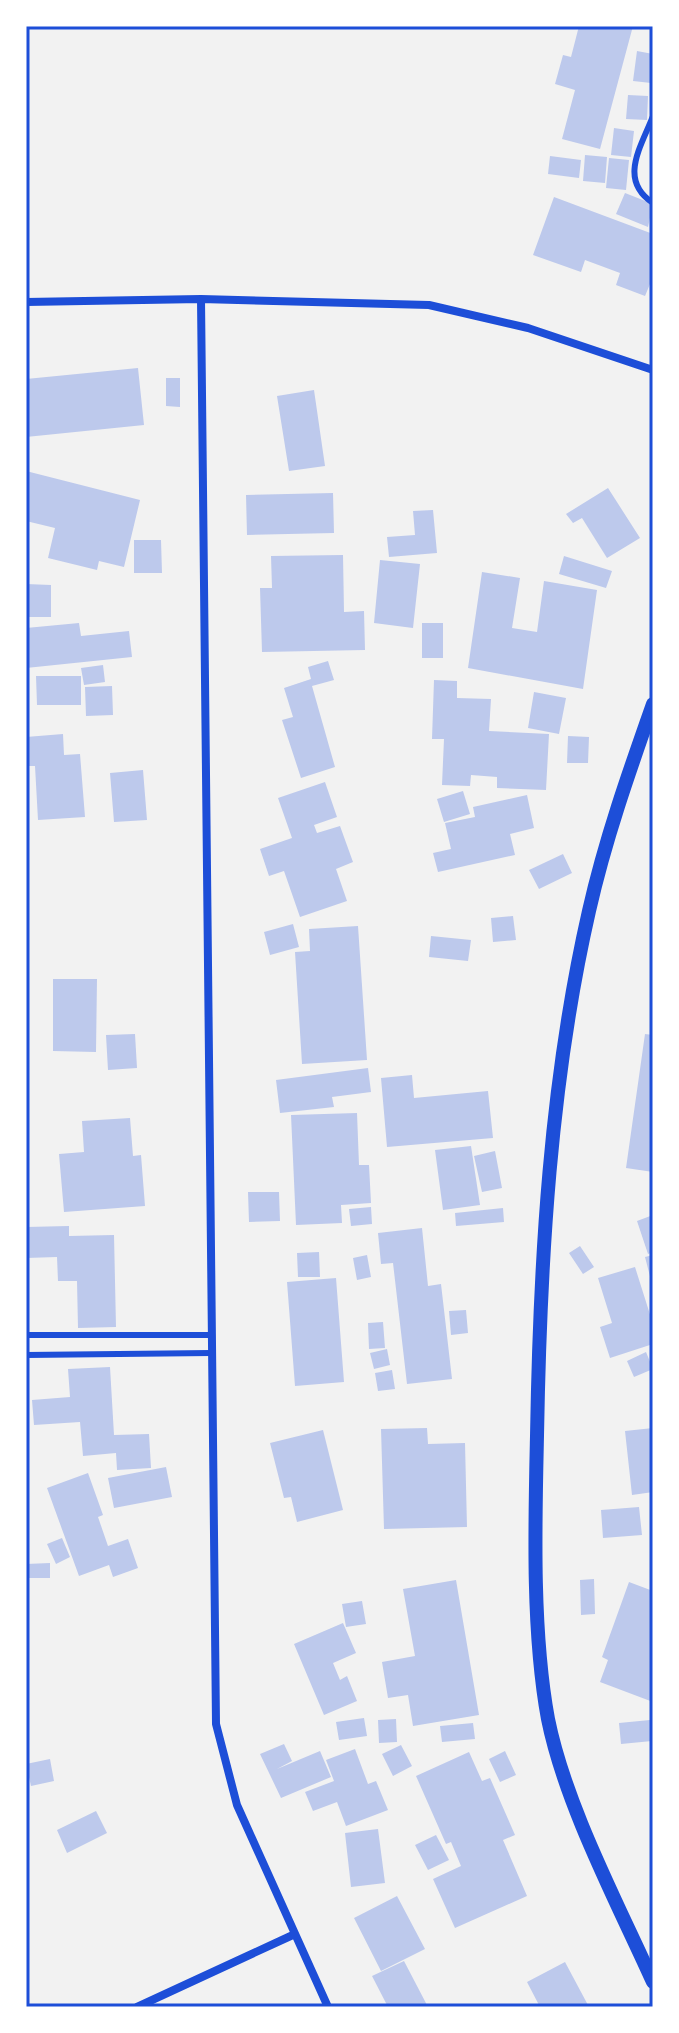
<svg xmlns="http://www.w3.org/2000/svg" width="679" height="2033" viewBox="0 0 679 2033" font-family="Signika,sans-serif">
	<rect width="100%" height="100%" fill="#f2f2f2"/>
	<!-- building -->
	<path fill="#bdc9ec" d="M579,26h54l-33,123 -38,-10 13,-49 -20,-6 8,-29 8,2z
		M637,51l16,3 -2,29 -18,-2z
		M628,95l20,1 -1,24 -21,-1z
		M614,128l20,3 -3,26 -20,-2z
		M585,155l22,2 -2,26 -22,-2z
		M550,156l31,4 -2,18 -31,-4z
		M609,158l20,2 -3,30 -20,-2z
		M625,193l28,11 -5,23 -32,-13z
		M554,197l99,37v51l-3,-1 -5,12 -29,-11 4,-12 -35,-13 -4,12 -48,-17z
		M138,368l6,57 -118,12v-58z
		M166,378h14v29l-14,-1z
		M314,390l11,76 -36,5 -12,-75z
		M26,471l114,29 -16,67 -25,-6 -2,9 -49,-12 7,-30 -29,-7z
		M608,488l32,50 -33,20 -25,-40 -9,5 -7,-9z
		M333,493l1,40 -87,2 -1,-40z
		M433,510l4,43 -48,4 -2,-20 28,-2 -2,-24z
		M134,540h27l1,33h-28z
		M343,555l1,57 20,-1 1,39 -103,2 -2,-64h12l-1,-32z
		M564,556l48,15 -6,17 -47,-14z
		M380,560l40,4 -7,64 -39,-5z
		M482,572l38,6 -8,50 25,4 7,-51 53,9 -14,99 -115,-21z
		M26,584l25,1v32h-25z
		M79,623l2,13 48,-5 3,26 -106,11v-40z
		M422,623h21v35h-21z
		M328,661l6,19 -22,6 23,81 -34,11 -19,-58 11,-3 -9,-29 27,-9 -3,-12z
		M103,665l2,17 -21,3 -3,-17z
		M36,676h45v29h-44z
		M434,680l23,1v17l34,1 -2,32 60,3 -3,56 -49,-2v-11l-26,-2 -1,11 -28,-1 2,-46h-12z
		M112,686l1,29 -27,1 -1,-29z
		M534,692l32,6 -7,36 -31,-6z
		M63,734l1,21 16,-1 5,63 -47,3 -3,-54h-9v-29z
		M568,736l21,1 -1,26h-21z
		M143,770l4,50 -33,2 -4,-49z
		M325,782l12,35 -23,8 3,8 23,-7 13,36 -17,7 11,32 -47,16 -16,-46 -15,5 -9,-27 32,-11 -14,-40z
		M463,791l7,23 -26,8 -7,-23z
		M527,795l7,33 -24,6 5,21 -77,17 -5,-19 18,-4 -6,-26 30,-6 -2,-10z
		M563,854l9,19 -33,16 -10,-19z
		M513,916l3,24 -23,2 -2,-24z
		M293,924l6,23 -29,8 -6,-23z
		M358,926l9,134 -65,4 -7,-112 15,-1 -1,-22z
		M431,936l40,4 -3,21 -39,-4z
		M53,979h44l-1,73 -43,-1z
		M135,1034l2,34 -29,2 -2,-35z
		M645,1034l8,1v137l-27,-4z
		M368,1068l3,24 -39,5 2,10 -54,6 -4,-33z
		M412,1075l2,23 74,-7 5,47 -106,9 -6,-69z
		M357,1113l2,52h10l2,38 -30,2 1,18 -46,2 -5,-110z
		M130,1118l3,38 8,-1 4,51 -81,6 -5,-58 25,-2 -2,-31z
		M471,1146l9,59 -37,5 -8,-60z
		M495,1151l7,37 -20,4 -8,-36z
		M248,1192h31l1,29 -31,1z
		M371,1207l1,17 -21,2 -2,-17z
		M503,1208l1,14 -48,4 -1,-13z
		M653,1215v37l-5,2 -11,-33z
		M69,1226v10l45,-1 2,92 -38,1 -1,-47h-19l-1,-24 -31,1v-31z
		M422,1228l6,58 13,-2 11,95 -45,5 -14,-121 -12,1 -3,-31z
		M580,1246l14,21 -11,7 -14,-21z
		M319,1252l1,25h-22l-1,-24z
		M367,1255l4,22 -14,3 -4,-22z
		M653,1255v29h-1l-7,-27z
		M635,1267l18,57v20l-43,14 -10,-31 12,-4 -14,-45z
		M336,1278l8,104 -49,4 -8,-104z
		M466,1310l2,23 -17,2 -2,-24z
		M383,1322l2,26 -16,1 -1,-26z
		M387,1349l3,16 -16,4 -4,-16z
		M646,1352l7,17 -19,8 -7,-16z
		M110,1367l4,68 35,-1 2,34 -34,2 -1,-17 -33,3 -3,-34 -46,3 -2,-25 38,-3 -2,-28z
		M392,1370l3,19 -17,2 -3,-18z
		M427,1428l1,16 37,-1 2,84 -83,2 -3,-100z
		M653,1428v64l-21,3 -7,-64z
		M323,1430l20,80 -46,12 -6,-25 -7,1 -14,-55z
		M166,1467l6,30 -58,11 -6,-30z
		M88,1473l15,42 -5,2 10,29 20,-7 10,29 -25,9 -4,-12 -30,11 -32,-88z
		M639,1507l3,28 -39,3 -2,-28z
		M62,1538l8,19 -14,7 -9,-20z
		M50,1563v15h-24v-14z
		M594,1579l1,35 -14,1 -1,-35z
		M456,1580l23,135 -66,11 -5,-31 -20,3 -6,-36 33,-6 -12,-67z
		M629,1582l24,9v111l-53,-20 8,-22 -6,-3z
		M362,1601l4,23 -20,3 -4,-23z
		M343,1623l13,30 -23,10 7,17 7,-4 10,25 -33,14 -30,-71z
		M364,1718l3,18 -28,4 -3,-18z
		M396,1719l1,23 -18,1 -1,-23z
		M650,1720l2,21 -31,3 -2,-21z
		M473,1723l2,16 -33,3 -2,-16z
		M284,1744l8,17 -15,8 43,-18 11,26 -50,21 -21,-44z
		M401,1745l11,21 -19,10 -11,-22z
		M355,1749l13,35 8,-3 12,29 -42,16 -9,-24 -24,9 -8,-19 29,-11 -8,-21z
		M505,1751l11,24 -16,7 -11,-23z
		M469,1752l13,29 8,-3 25,57 -12,5 24,56 -72,32 -22,-49 28,-13 -10,-24 -5,2 -30,-68z
		M50,1759l4,22 -23,5 -5,-22z
		M96,1811l11,22 -40,20 -10,-23z
		M378,1829l7,54 -34,4 -6,-54z
		M436,1835l13,25 -21,10 -13,-25z
		M397,1896l28,53 -44,22 -27,-53z
		M404,1961l24,46h-40l-16,-31z
		M565,1962l24,45h-49l-13,-25z"/>
	<g fill="none" stroke-linecap="round" stroke-linejoin="round">
		<!-- service -->
		<path stroke="#1d4ed8" stroke-width="6" d="M653,116c-12,31 -35,64 0,87
			M26,1335h185
			M26,1355l185,-2"/>
		<!-- minor -->
		<path stroke="#1d4ed8" stroke-width="8" d="M201,299l15,1425 21,81 91,202
			M26,302l175,-3 228,6 99,23 125,42
			M137,2007l158,-73"/>
		<!-- tertiary -->
		<path stroke="#1d4ed8" stroke-width="14" d="M653,704c-24,68 -48,136 -64,207 -39,171 -49,350 -52,525 -2,88 -5,196 11,283 17,85 69,183 105,263"/>
	</g>
	<!-- border -->
	<rect width="679" height="2033" fill="none" stroke="#ffffff" stroke-width="56"/>
	<rect x="28" y="28" width="623" height="1977" fill="none" stroke="#1d4ed8" stroke-width="3"/>
</svg>
